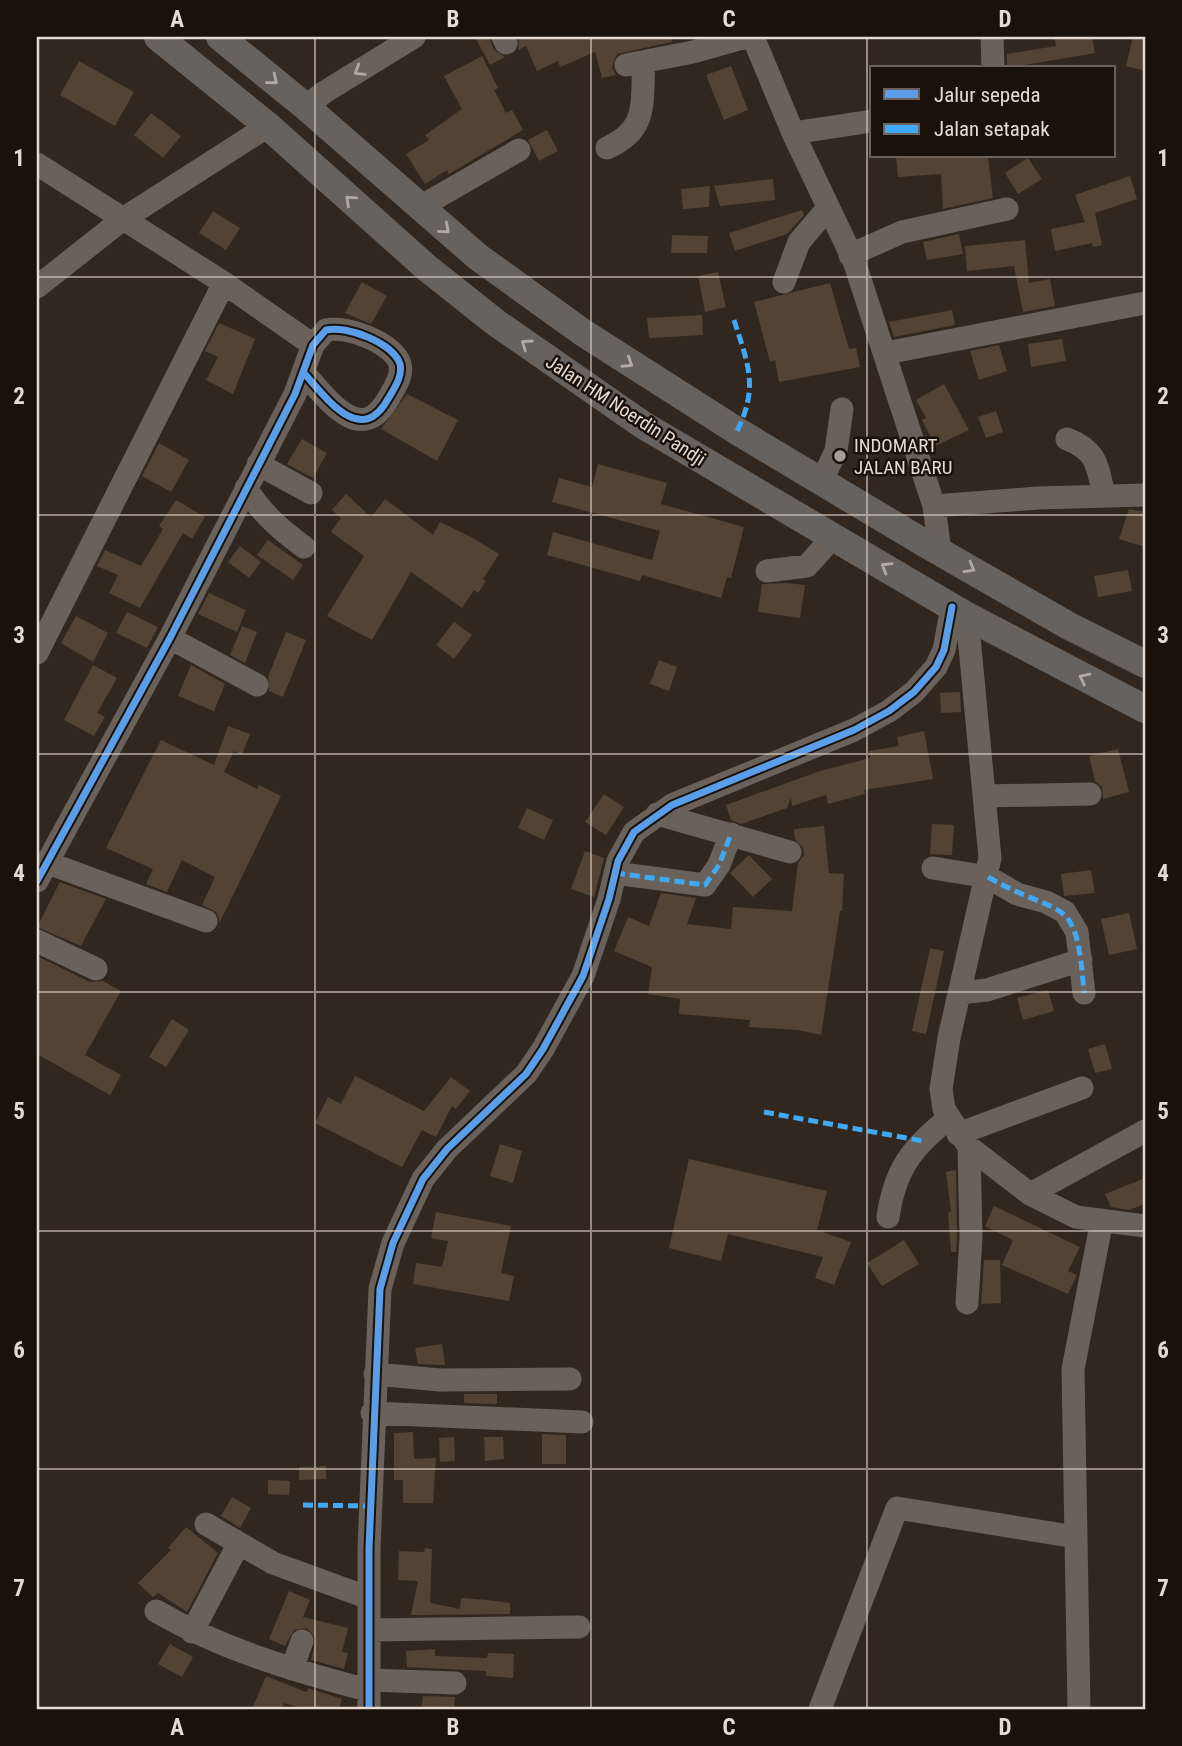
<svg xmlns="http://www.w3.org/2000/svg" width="1182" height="1746" viewBox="0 0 1182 1746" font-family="'Roboto Condensed',sans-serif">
	<rect width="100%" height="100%" fill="#31271f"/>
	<!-- building -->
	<path fill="#524334" d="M475,37h14l5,13 11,7 -15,8z
		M519,37h152l1,5 -55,12 -5,13 4,8 -14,3 -7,-26 -35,15 -2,-6 -21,10 -11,-25 -8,4z
		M1054,37h38l3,16 -88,15v-14l49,-8z
		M1133,37l12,2v32l-19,-5z
		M482,56l16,32 -4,2 12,23 6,-3 11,20 -74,44 -2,-4 -22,14 -19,-30 23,-14 -4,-5 37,-26 -18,-33z
		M79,61l55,31 -19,34 -55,-31z
		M731,66l17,44 -24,10 -18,-45z
		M151,113l30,23 -18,22 -29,-23z
		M547,130l11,21 -19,10 -11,-21z
		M896,156h92l5,42 -50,11 -2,-35 -43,3z
		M1028,158l14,21 -24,15 -13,-21z
		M1130,176l7,23 -42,14 7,32 -9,2 -1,-4 -37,8 -4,-22 34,-7 -10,-27z
		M773,179l2,21 -55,6 -6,-20z
		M710,186l-1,21 -26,2 -2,-20z
		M802,210l2,5 -17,19 -52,17 -6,-18z
		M213,211l27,17 -14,22 -27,-17z
		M959,234l4,20 -36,6 -4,-18z
		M672,235l36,1 -1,17h-36z
		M1025,240l4,43 21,-4 5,27 -32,6 -9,-46 -47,5 -2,-25z
		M718,272l8,35 -21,5 -7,-36z
		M362,282l25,14 -16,28 -26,-11z
		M830,283l19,66 7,-1 4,19 -81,15 -4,-22 -5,2 -16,-60z
		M952,310l3,15 -61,12 -5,-15z
		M702,315l1,20 -54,3 -2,-20z
		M219,323l36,16 -22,55 -27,-14 12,-23 -13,-6z
		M1062,339l4,22 -35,6 -3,-23z
		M999,345l8,26 -28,9 -9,-29z
		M944,384l25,46 -34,16 -13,-26 4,-2 -10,-18z
		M407,394l51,26 -21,41 -56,-32z
		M996,411l7,21 -17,6 -8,-21z
		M302,439l25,14 -14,25 -26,-14z
		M159,443l30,17 -18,32 -29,-16z
		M598,464l69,19 -6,21 83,23 -13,51 -4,-1 -6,21 -79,-23 -2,6 -93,-26 6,-23 99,28 8,-29 -108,-29 7,-24 33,9z
		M346,494l25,23 14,-18 48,36 7,-13 31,15 28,17 -16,25 3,2 -8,12 -4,-3 -12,18 -51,-36 -39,68 -45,-24 37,-60 -33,-24 10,-14 -9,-8z
		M176,500l29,17 -13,22 -9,-6 -43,75 -31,-15 9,-18 -21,-9 8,-16 36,16 22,-37 -4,-3z
		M1129,509l16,3v35l-26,-8z
		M268,540l35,25 -10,15 -36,-25z
		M240,546l21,16 -12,16 -21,-16z
		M1128,570l4,21 -34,6 -4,-21z
		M787,583l18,2 -5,33 -42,-6 4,-28z
		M209,593l37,17 -9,22 -39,-18z
		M127,612l31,15 -11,21 -31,-15z
		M76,616l32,17 -15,29 -32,-19z
		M454,622l18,13 -18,24 -18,-14z
		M242,626l15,6 -12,31 -15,-8z
		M286,632l20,8 -23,57 -14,-6 -1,-14z
		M659,660l18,7 -8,24 -19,-7z
		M93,665l24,13 -20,35 8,4 -11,19 -30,-16z
		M191,665l34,19 -11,27 -36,-15z
		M960,692l1,20 -20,1 -1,-20z
		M228,726l22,8 -8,21 -8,-4 -10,21 33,17 2,-4 22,11 -61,126 -4,-10 -14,-7 13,-28 -33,-17 -15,32 -21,-8 7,-15 -47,-21 55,-108 53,25z
		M924,731l9,48 -69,11 1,4 -37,10 -2,-9 -34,11 -1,-8 -4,10 -46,16 -10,-4 -5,-15 94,-34 50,-13 -1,-7 30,-5 -2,-9z
		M1118,749l11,43 -26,7 -1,-12 -7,-6 -6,-25z
		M604,794l20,13 -18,28 -21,-13z
		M527,808l26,12 -9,20 -26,-12z
		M932,824l22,1 -2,30 -22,-1z
		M824,826l5,47 15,1 -2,37h-2l-19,124 -23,-5 -49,-3 1,-7 -71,-6 1,-15 -32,-5 4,-27 -38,-16 14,-34 21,9 12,-33 35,5 -9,26 44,5 2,-22 59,4 6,-48 6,-8 -1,-7 -8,-9 -1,-10z
		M585,851l19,7 -10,39 -23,-8z
		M749,855l23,24 -19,18 -23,-24z
		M1091,870l4,23 -31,3 -3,-22z
		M60,882l46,17 -25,47 -44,-19z
		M1129,913l8,36 -28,6 -8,-36z
		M930,948l14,3 -18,83 -14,-3z
		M37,956l53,26 13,-1 18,10 -36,64 36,20 -11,20 -73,-41z
		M1048,990l6,21 -31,9 -6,-22z
		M172,1019l17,11 -23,37 -17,-10z
		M1105,1044l7,25 -17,4 -7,-24z
		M355,1076l69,35 27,-34 19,14 -14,18 -4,-3 -16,31 -14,-7 -20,37 -87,-44 13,-26 13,7z
		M500,1144l22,7 -9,32 -23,-7z
		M689,1159l138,32 -10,39 34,12 -17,43 -19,-7 8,-21 -95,-23 -7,27 -52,-13z
		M956,1170l1,67 -1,15h-5l-3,-40h3l-5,-40z
		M1145,1178v26l-16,6 -18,-3 -6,-13z
		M994,1206l86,41 -12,24 9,4 -9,19 -66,-29 11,-25 -28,-14z
		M436,1212l75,14 -10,47 13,3 -5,25 -96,-17 3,-21 26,4 6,-26 -17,-3z
		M904,1240l15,24 -37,22 -15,-23z
		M984,1260h16l1,43 -20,1z
		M442,1344l3,21 -27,-1 -3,-16z
		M464,1394h33v10l-33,-1z
		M413,1432l1,27 22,-1 -3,45h-30v-23h-9v-47z
		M542,1434l24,1v29h-24z
		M454,1437l1,24 -15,1 -1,-24z
		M484,1437h19l1,22 -19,2z
		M326,1466v13l-27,1v-13z
		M268,1480l22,1 -1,14 -21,-1z
		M232,1497l19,11 -11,20 -19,-12z
		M186,1527l32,26 -31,59 -29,-19 -5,4 -15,-14 33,-33 -3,-2z
		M425,1548l7,1 -2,54 30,6 1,-11 27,2 22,3v11l-99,1 7,-34 -20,-1 1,-29 25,1z
		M289,1591l21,9 -7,17 45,11 -6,24 6,1 -4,16 -33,-9 5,-21 -9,-11 -13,2 -9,16 -16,-7z
		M170,1644l23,13 -11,20 -24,-13z
		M435,1649v7l52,2 1,-5 26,1 -1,24 -27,-2v-5l-79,-4 -1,-16z
		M266,1676l40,16 2,-4 34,11 -3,10h-35l-20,-6 -2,6h-30z
		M423,1696l32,1 -1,12h-33z"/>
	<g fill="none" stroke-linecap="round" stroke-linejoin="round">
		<!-- minor -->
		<path stroke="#69615a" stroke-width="23" d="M503,37l3,6
			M753,37l40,96 61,128 80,245 6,45
			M992,37l1,31
			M626,65l67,-13 53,-15
			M306,107l17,-14 91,-56
			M793,133l79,-12
			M607,148c42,-19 34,-45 37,-85
			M37,164l187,119 89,62
			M420,207l99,-57
			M850,255l52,-23 105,-23
			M784,282l15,-40 29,-34
			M37,287l86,-68 145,-93
			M886,353l259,-50
			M1067,439c31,12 30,27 37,56
			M258,464l53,29
			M822,480l14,-29 6,-42
			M246,488c15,25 35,42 58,59
			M934,506l104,-8 107,-3
			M767,571l40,-5 27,-30
			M967,616l23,242 -41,180 -8,51 3,20 25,38 61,47 46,23 69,9
			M170,638l87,47
			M37,653l187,-370
			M985,796l105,-2
			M657,814l133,38
			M48,863l158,58
			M933,868l55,9 29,17 29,8 19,10 12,20 7,61
			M615,873l90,12 14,-20 12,-31
			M37,881l133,-243 125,-244 18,-49 13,-15c21,-5 67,13 74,34 3,12 -6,25 -12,35 -27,48 -61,0 -84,-26
			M37,941l59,28
			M959,993l28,-3 94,-30
			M958,1134l124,-46
			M1030,1194l115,-63
			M888,1217c7,-47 23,-69 60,-98
			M967,1303l4,-66 -2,-90
			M375,1374l65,6 130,-1
			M372,1413l210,9
			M206,1524l67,39 96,35
			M156,1611c65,38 139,60 211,79
			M369,1630l210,-3
			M192,1632l46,-87
			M292,1669l10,-28
			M369,1680l86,3
			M369,1709v-161l11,-259 13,-46 30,-64 24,-30 79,-75 17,-25 40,-73 26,-77 9,-38 16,-29 38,-27 182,-75 35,-19 25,-19 22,-25 8,-17 8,-43
			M820,1709l77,-201 179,29
			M1079,1709l-6,-340 29,-149"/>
		<!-- major -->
		<path stroke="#65625f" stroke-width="28" d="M158,37l110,89 159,142 68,54 148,103 324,191 178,93
			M220,37l86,70 172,150 104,75 155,99 189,113 143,82 76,38"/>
		<!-- quiet -->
		<path stroke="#3fa9f5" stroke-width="5" stroke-dasharray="10 5" stroke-linecap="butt" d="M734,320c14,44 25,67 3,111
			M615,873l90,12 14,-20 12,-31
			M988,877c77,44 88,13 96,116
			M764,1112l159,29
			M303,1505l68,1"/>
		<!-- cycleway casing -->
		<g stroke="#1a110b" stroke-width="11">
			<path id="cycleway" d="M37,881l133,-243 125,-244 18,-49 13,-15c21,-5 67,13 74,34 3,12 -6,25 -12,35 -27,48 -61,0 -84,-26
				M369,1709v-161l11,-259 13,-46 30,-64 24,-30 79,-75 17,-25 40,-73 26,-77 9,-38 16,-29 38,-27 182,-75 35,-19 25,-19 22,-25 8,-17 8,-43"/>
		</g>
		<!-- cycleway -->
		<use href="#cycleway" stroke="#5a9eea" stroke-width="7"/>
	</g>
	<!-- one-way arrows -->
	<defs><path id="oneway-chevron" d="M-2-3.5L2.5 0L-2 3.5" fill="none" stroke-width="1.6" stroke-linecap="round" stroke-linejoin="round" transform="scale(1.75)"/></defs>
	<use stroke="#b5aaa1" href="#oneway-chevron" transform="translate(359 71) rotate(148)"/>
	<g stroke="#b3aaa3">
		<use href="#oneway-chevron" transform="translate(273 80) rotate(39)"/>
		<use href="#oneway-chevron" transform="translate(350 200) rotate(-138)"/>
		<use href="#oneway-chevron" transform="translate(445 229) rotate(41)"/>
		<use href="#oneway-chevron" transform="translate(526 344) rotate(-145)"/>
		<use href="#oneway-chevron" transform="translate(628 363) rotate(33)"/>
		<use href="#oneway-chevron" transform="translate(886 567) rotate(-149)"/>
		<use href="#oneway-chevron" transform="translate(970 568) rotate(30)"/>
		<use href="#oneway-chevron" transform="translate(1084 678) rotate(-153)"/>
	</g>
	<!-- grid -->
	<path fill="none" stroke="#e7dad1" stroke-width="2" stroke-opacity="0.55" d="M315,37v1672M591,37v1672M867,37v1672M37,277h1108M37,515h1108M37,754h1108M37,992h1108M37,1231h1108M37,1469h1108"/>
	<!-- markers -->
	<circle fill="#a79b93" stroke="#1a110b" stroke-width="2.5" cx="840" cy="456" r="7"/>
	<g text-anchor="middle" stroke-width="5" stroke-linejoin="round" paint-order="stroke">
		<!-- street labels -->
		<g font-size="19" fill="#e7dad1" stroke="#1a110b">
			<text transform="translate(626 410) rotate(33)" y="7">Jalan HM Noerdin Pandji</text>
		</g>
		<!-- poi labels -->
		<g font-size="19" fill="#e7dad1" stroke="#1a110b" text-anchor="start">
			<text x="854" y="452">INDOMART<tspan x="854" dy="22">JALAN BARU</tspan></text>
		</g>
	</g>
	<!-- border -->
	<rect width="1182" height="1746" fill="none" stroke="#1a110b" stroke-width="77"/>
	<!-- legend -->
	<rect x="870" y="66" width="245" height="91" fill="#1a110b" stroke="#6c615a" stroke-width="2"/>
	<rect x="884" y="89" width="35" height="10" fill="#5a9eea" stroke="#6c615a" stroke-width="2"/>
	<text x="934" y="102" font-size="21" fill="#e7dad1">Jalur sepeda</text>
	<rect x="884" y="124" width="35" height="10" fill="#3fa9f5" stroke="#6c615a" stroke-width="2"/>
	<text x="934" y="136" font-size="21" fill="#e7dad1">Jalan setapak</text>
	<rect x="38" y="38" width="1106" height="1670" fill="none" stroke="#e7dad1" stroke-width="2.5"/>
	<g font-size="23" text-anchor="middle" font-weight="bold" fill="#e7dad1">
		<text x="177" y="27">A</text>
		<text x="453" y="27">B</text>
		<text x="729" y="27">C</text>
		<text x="1005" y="27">D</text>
		<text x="19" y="166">1</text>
		<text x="1163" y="166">1</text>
		<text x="19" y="404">2</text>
		<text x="1163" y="404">2</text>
		<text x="19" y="643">3</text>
		<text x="1163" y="643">3</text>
		<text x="19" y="881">4</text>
		<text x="1163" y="881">4</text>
		<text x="19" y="1119">5</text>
		<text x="1163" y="1119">5</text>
		<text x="19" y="1358">6</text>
		<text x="1163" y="1358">6</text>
		<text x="19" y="1596">7</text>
		<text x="1163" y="1596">7</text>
		<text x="177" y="1735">A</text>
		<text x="453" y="1735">B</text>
		<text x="729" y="1735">C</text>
		<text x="1005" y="1735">D</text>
	</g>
</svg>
